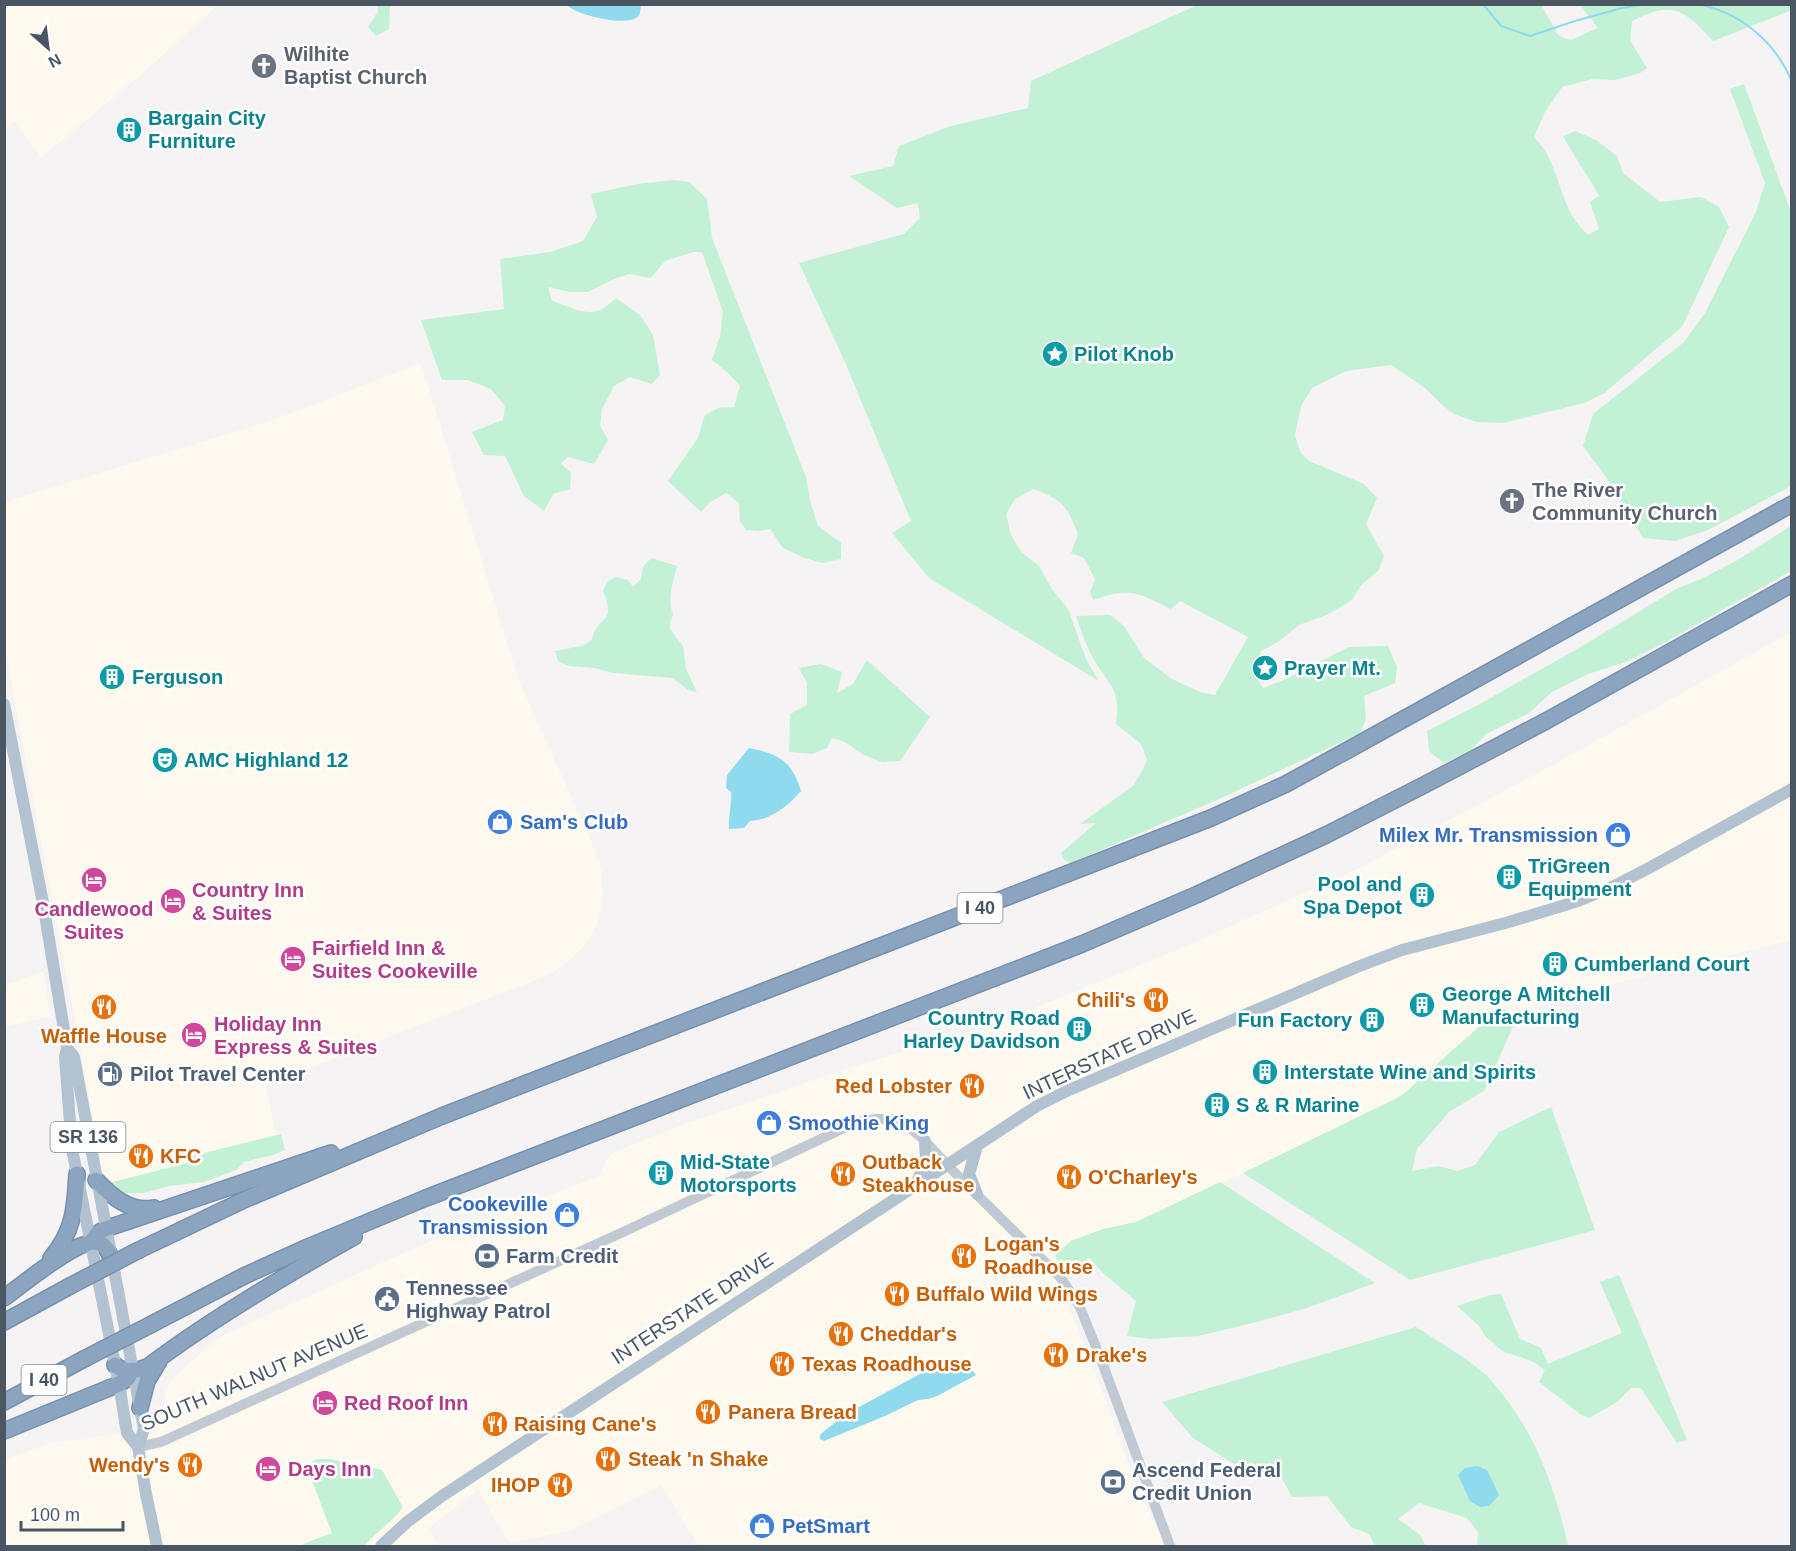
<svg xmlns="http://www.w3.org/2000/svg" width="1796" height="1551" viewBox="0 0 1796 1551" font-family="Arial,sans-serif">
	<rect width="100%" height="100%" fill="#f5f3f3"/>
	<!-- commercial -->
	<path fill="#fdf9ef" d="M5,4h213v1l-67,61 -110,92 -27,-37 -9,7z
		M421,363l97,315 73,163 10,28 2,27 -5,26 -10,19 -17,19 -20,14 -285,111 10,50 -84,21 -5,7 -82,21 -5,-11 -7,-56 -88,-467 -1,-148 269,-82z
		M1791,632v308l-221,55 -53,22 -16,-10 -100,89 -158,77 -107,49 -33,7 -48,26 6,13 9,44 13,28 47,128 35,78h-466l-38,-60 -92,45 -60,12 -31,-53 -49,38 9,18h-433v-87l46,-16 58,-8 45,-2 11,-19 -1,-8 1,-12 7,-15 47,-42 191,-87 68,-28 121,-46 7,-15 6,-8 67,-27 160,-55 161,-49 184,-75 175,-79 66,-35 133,-71z
		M44,971l6,45 -45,11v-42z"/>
	<!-- green -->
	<path fill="#c3f1d5" d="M378,5h12l-1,24 -13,7 -8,-9 10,-16z
		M1197,5h344l18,31 12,4 27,-12 -17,-22 2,-1 208,-1 1,6 -79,31c-29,-32 -41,-41 -81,-20l-2,19 17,28 -7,5 -25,7 -23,-1 -30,8 -17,25 -11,25c5,6 11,12 14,19 14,28 15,56 40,79l11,-6 -9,-27 9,-6c-11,-21 -25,-39 -36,-60l12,-5 21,9 21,16 6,17 37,29 41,-5 18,10 10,20 -47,100 -79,67 -19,9 -81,20 -26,-1 -23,-8 -13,-10 -16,-16 -34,-23 -45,6 -34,17 -11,18 -6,29 5,17 9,9 55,23 13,14 -11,26 18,32 -6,15 -17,14 -9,15 -23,14 -30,11 -21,17 -17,9 -8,20 10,17 21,-8 65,-33 39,-1 9,21 -2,16 -31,13 2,23 -6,14 -132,62 -157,68 -7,-3 -3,-7 35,-30 -16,1 53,-38 8,-13 6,-13 -6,-16 -25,-20c6,-38 -9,-39 -24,-68 -7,-12 -11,-27 -16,-40l34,-1 14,11 20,32 28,21 28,13 15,3 33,-58 -68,-36 -9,8c-34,-17 -41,-22 -78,-9l-3,-8 5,-13 -11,-21 -13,-5 7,-19c-11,-28 -16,-35 -45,-45l-18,10 -9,15 5,21 10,17 18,14 13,23 16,20 18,50 13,22 -170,-103 -37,-45 19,-12 -66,-159 -46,-99 105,-29 16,-16 -2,-15 -21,5 -48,-32 44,-10 6,-20 52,-20 77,-18 3,-27z
		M1744,84l47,128v274l-83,44 -33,11 -32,-3 -37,-61 -23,-31 10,-32 91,-72 21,-29 51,-101 9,-29 -35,-94z
		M673,180l16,2 18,17 5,39 94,239 5,27 7,22 23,17v16l-19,4 -20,-6 -19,-9 -13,-19 -11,2 -13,-1 -6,-9 -1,-18 -13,-10 -16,9 -9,10 -33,-31 30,-43 7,-23 13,-7 16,-1 6,-21 -12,-13 -16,-13 8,-24 3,-24 -21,-60h-9l-28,9 -14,17 -22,-4 -15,5 -26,13h-18l-22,-5 4,14c28,9 41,21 64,-3l24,17 13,20 7,40 -8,9 -22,-7 -16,9 -12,23 -2,17 8,14 -14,24 -26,-7 -7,6 10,10 -1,16 -17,5 -9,17 -20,-15 -19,-40 -21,-1 -12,-23 31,-12 2,-14 -14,-17 -23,-9h-26l-21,-60 83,-11 -4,-50 50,-7 33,-11 14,-24 -6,-23 46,-10z
		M1791,526v45l-127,72 -38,19 -38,12 -36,18 -23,21 -43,21 -16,17 -26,12 -15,-12 -2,-20 51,-26 106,-60 94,-57 23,-9 35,-18z
		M651,558l26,8c-4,17 -10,32 -4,49l-3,7v7l13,17 3,23 11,23 -9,-2 -15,-12 -60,-5 -18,-5 -26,-2 -11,-5 -3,-10 27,-5 10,-6c4,-25 26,-15 11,-49l5,-10 9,-4 11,3 5,7 8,-8 2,-12z
		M867,660l63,57 -30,44 -18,1 -20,-8 -17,-12 -13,-4 -5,10 -14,6 -24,-2 1,-38 17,-9v-22l-8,-15 22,-4 21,8 -5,21 16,-9z
		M1501,1007l16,10 -32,73 -36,22 -32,37 -5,22 26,-5 19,5 18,-6 24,-33 52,-25 44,123 -185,50 -167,-107 158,-77z
		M281,1134l4,16 -12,5 -29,7 -8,8 -32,12 -35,4 -25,7h-26l-13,-9 82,-21 5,-7z
		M1220,1182l155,101 -71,26 -51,14 -55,13 -48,3 -23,-3 9,-35 -33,-28 -15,-16 -11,17 -16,-6 -6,-13 16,-14 32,-12 33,-7z
		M1619,1275l68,165 -10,3 -36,-55h-10l-14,14 -28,16 -9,-4 -41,-32 6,-12 -13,-9 -28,-9 -18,-15 -7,-11 -22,-20 34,-11 10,-1 19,45 21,9 7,16 74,-31 -22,-51z
		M1416,1327c23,15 48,29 69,47 7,6 12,14 18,21 35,44 53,97 65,151h-91l1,-14 -11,-14 -48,-15 -21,16 22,16 6,11h-51l-6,-12 -18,-7 -24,-31 -35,1 -13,-24 -17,-2 -28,-7 -41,-26 -31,-36z
		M317,1459h13l52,11 21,37 -6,8 -34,31h-65l34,-13 -26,-68z"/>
	<!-- water -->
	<path fill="#90daee" d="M567,5l74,-1v1c-1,5 0,10 -5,13 -13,8 -60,-3 -69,-13z
		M749,748c30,6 43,13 52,43 -13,15 -30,29 -51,30l-6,7 -15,1c-1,-13 3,-24 2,-37l-5,-4 1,-13z
		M960,1363l13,8 3,4 -39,21 -9,3 -10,1 -33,16 -61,25 -4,-2v-4l3,-3 23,-18 85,-46z
		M1477,1466l10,4 12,25 -10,11 -9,1 -10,-6 -12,-26 7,-7z"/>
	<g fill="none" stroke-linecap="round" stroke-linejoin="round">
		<!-- stream -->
		<path stroke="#90daee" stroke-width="2" d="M1483,4l18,22 29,10 45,-15 47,-13 25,-4
			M1695,4c43,6 81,38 97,78"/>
		<!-- highway casing -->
		<g stroke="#7690ad" stroke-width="18">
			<path id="highway" d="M96,1180c15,16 34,33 58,28
				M91,1242l7,-9 7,-4 226,-76
				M139,1250l107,-51 196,-83 769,-298 75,-34 71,-39 435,-241
				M51,1258c23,-27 24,-50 26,-84
				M4,1298c17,-12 77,-63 96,-55 5,3 9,9 11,15
				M4,1322l66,-36
				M152,1324l92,-48 64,-29 118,-49 656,-254 114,-49 130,-60 100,-51 120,-63 246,-137
				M115,1365c10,9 23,6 34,1 64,-48 135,-90 205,-129
				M4,1402l80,-43
				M140,1408l7,-27 12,-20
				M4,1431l115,-47 9,-6 4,-8"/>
		</g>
		<!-- minor -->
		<path stroke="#c1cad2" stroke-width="10" d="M138,1447l23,-5 460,-209 221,-104 19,-8 16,-2h15l17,8 14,12 25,27 112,111 19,28 23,57 68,184"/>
		<!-- major -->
		<path stroke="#b3c2d1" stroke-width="12" d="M4,704l39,199 24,145 -2,9 7,92 47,235 8,49 11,14
			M67,1048l7,9 70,372 -6,18 8,47 11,52
			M916,1185l10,-25 -1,-19
			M977,1194l-8,-20 8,-28
			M381,1546l26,-24 35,-26 595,-390 32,-16 288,-123 45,-17 107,-28 69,-21 36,-15 35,-18 143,-79"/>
		<!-- highway -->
		<use href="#highway" stroke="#8ba5c1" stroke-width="15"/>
		<!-- highway-bridge casing -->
		<g stroke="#7690ad" stroke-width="18" stroke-linecap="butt">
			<path id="highway-bridge" d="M70,1286l69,-36
				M84,1359l68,-35"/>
		</g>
		<!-- highway-bridge -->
		<use href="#highway-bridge" stroke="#8ba5c1" stroke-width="15"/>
	</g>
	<!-- icons -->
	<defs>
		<g id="church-disc" transform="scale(1.35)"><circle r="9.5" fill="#6b7280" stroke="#fff"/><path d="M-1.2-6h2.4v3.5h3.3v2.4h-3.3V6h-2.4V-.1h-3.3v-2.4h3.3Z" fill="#fff"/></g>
		<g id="building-disc" transform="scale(1.35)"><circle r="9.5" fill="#0f9aa8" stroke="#fff"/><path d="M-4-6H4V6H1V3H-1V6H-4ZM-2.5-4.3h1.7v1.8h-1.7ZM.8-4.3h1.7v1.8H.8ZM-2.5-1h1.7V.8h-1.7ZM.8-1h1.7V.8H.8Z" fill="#fff"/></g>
		<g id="sight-disc" transform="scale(1.35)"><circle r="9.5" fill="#0f9aa8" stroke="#fff"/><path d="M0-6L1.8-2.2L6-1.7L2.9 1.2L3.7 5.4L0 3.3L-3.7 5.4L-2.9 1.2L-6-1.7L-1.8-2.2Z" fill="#fff"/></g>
		<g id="theatre-disc" transform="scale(1.35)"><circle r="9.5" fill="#0f9aa8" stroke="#fff"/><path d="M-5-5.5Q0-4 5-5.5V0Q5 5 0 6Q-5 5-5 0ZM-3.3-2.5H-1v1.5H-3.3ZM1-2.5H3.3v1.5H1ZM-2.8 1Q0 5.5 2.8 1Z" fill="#fff"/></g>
		<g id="shop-disc" transform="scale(1.35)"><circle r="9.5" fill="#3f7fe0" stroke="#fff"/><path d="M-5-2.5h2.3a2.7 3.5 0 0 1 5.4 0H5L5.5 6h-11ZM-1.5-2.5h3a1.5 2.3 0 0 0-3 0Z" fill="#fff"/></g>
		<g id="hotel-disc" transform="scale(1.35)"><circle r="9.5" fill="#d1479c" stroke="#fff"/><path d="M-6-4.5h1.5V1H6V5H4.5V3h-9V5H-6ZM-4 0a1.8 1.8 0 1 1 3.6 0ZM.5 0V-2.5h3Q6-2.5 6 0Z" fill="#fff"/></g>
		<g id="restaurant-disc" transform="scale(1.35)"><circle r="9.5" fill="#e8710a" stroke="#fff"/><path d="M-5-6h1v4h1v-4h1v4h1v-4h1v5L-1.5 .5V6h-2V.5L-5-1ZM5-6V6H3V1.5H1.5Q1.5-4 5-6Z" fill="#fff"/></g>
		<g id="fuel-disc" transform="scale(1.35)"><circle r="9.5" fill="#5c6f8a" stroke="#fff"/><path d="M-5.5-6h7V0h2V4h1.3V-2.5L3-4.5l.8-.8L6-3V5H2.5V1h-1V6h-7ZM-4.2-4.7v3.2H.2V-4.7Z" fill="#fff"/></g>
		<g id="bank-disc" transform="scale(1.35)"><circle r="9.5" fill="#5c6f8a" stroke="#fff"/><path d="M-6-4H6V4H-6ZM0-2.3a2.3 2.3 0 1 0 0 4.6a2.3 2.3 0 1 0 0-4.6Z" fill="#fff"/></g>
		<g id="civic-disc" transform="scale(1.35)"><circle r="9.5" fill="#5c6f8a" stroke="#fff"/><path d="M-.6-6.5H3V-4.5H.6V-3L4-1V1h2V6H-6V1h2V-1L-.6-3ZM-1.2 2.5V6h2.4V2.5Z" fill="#fff"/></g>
	</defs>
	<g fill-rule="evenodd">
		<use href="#church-disc" x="264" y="66"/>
		<use href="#building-disc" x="129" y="130"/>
		<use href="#sight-disc" x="1055" y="354"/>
		<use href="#church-disc" x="1512" y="501"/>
		<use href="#sight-disc" x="1265" y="668"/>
		<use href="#building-disc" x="112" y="677"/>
		<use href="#theatre-disc" x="165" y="760"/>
		<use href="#shop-disc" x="500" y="822"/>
		<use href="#shop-disc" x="1618" y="835"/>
		<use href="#building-disc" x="1509" y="877"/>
		<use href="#hotel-disc" x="94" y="880"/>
		<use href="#building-disc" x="1422" y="895"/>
		<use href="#hotel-disc" x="173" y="901"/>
		<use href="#hotel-disc" x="293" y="959"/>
		<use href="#building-disc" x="1555" y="964"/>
		<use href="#restaurant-disc" x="1156" y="1000"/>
		<use href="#building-disc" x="1422" y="1005"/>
		<use href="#restaurant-disc" x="104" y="1007"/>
		<use href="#building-disc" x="1372" y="1020"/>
		<use href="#building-disc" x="1079" y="1029"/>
		<use href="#hotel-disc" x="194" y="1035"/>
		<use href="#building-disc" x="1265" y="1072"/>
		<use href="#fuel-disc" x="110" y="1074"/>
		<use href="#restaurant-disc" x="972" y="1086"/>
		<use href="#building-disc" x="1217" y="1105"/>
		<use href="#shop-disc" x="769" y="1123"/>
		<use href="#restaurant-disc" x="141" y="1156"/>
		<use href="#building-disc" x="661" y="1173"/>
		<use href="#restaurant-disc" x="843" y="1174"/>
		<use href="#restaurant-disc" x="1069" y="1177"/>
		<use href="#shop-disc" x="567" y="1215"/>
		<use href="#bank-disc" x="487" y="1256"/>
		<use href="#restaurant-disc" x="964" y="1256"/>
		<use href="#restaurant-disc" x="897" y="1294"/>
		<use href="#civic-disc" x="387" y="1299"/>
		<use href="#restaurant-disc" x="841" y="1334"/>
		<use href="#restaurant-disc" x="1056" y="1355"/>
		<use href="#restaurant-disc" x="782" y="1364"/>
		<use href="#hotel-disc" x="325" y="1403"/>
		<use href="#restaurant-disc" x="708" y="1412"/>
		<use href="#restaurant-disc" x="495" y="1424"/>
		<use href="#restaurant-disc" x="608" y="1459"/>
		<use href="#restaurant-disc" x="190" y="1465"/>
		<use href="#hotel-disc" x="268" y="1469"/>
		<use href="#bank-disc" x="1113" y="1482"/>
		<use href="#restaurant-disc" x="560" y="1485"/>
		<use href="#shop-disc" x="762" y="1526"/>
	</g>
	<g text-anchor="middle" stroke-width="5" stroke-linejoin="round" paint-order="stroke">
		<!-- shield labels -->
		<g fill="#fff" stroke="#808990" stroke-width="1.5">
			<rect x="957.5" y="893" width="45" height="30" rx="4.5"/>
			<rect x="50.5" y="1122" width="75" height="30" rx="4.5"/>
			<rect x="21.5" y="1365" width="45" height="30" rx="4.5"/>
		</g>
		<g font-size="18" font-weight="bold" fill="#4a5661">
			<text x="980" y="914">I 40</text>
			<text x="88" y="1143">SR 136</text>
			<text x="44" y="1386">I 40</text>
		</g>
		<!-- worship labels -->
		<g font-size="20" font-weight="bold" fill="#5b616d" stroke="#fff" text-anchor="start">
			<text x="284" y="61">Wilhite<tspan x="284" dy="23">Baptist Church</tspan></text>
			<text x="1532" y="497">The River<tspan x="1532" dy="23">Community Church</tspan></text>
		</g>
		<!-- culture labels -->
		<g font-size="20" font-weight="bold" fill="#0d838f" stroke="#fff" text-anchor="start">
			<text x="148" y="125">Bargain City<tspan x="148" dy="23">Furniture</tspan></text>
			<text x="1074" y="361">Pilot Knob</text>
			<text x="1284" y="675">Prayer Mt.</text>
			<text x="132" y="684">Ferguson</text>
			<text x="184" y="767">AMC Highland 12</text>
			<text x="1528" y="873">TriGreen<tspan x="1528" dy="23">Equipment</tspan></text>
			<text x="1402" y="891" text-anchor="end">Pool and<tspan x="1402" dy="23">Spa Depot</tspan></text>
			<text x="1574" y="971">Cumberland Court</text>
			<text x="1442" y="1001">George A Mitchell<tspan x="1442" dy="23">Manufacturing</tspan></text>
			<text x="1060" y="1025" text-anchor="end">Country Road<tspan x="1060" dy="23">Harley Davidson</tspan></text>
			<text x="1352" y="1027" text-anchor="end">Fun Factory</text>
			<text x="1284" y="1079">Interstate Wine and Spirits</text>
			<text x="1236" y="1112">S &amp; R Marine</text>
			<text x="680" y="1169">Mid-State<tspan x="680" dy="23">Motorsports</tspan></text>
		</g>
		<!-- shop labels -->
		<g font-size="20" font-weight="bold" fill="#366cbe" stroke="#fff" text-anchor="start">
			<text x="520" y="829">Sam's Club</text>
			<text x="1598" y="842" text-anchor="end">Milex Mr. Transmission</text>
			<text x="788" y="1130">Smoothie King</text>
			<text x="548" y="1211" text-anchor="end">Cookeville<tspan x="548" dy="23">Transmission</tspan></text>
			<text x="782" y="1533">PetSmart</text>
		</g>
		<!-- hotel labels -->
		<g font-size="20" font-weight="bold" fill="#b23c85" stroke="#fff" text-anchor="start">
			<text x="192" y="897">Country Inn<tspan x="192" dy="23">&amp; Suites</tspan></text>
			<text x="94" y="916" text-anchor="middle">Candlewood<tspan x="94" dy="23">Suites</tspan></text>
			<text x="312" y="955">Fairfield Inn &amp;<tspan x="312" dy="23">Suites Cookeville</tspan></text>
			<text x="214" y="1031">Holiday Inn<tspan x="214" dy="23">Express &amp; Suites</tspan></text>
			<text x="344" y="1410">Red Roof Inn</text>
			<text x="288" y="1476">Days Inn</text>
		</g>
		<!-- food labels -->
		<g font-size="20" font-weight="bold" fill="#c56008" stroke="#fff" text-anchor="start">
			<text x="1136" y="1007" text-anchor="end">Chili's</text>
			<text x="104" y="1043" text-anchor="middle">Waffle House</text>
			<text x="952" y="1093" text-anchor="end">Red Lobster</text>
			<text x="160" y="1163">KFC</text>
			<text x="862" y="1169">Outback<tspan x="862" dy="23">Steakhouse</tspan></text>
			<text x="1088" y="1184">O'Charley's</text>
			<text x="984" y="1251">Logan's<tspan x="984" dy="23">Roadhouse</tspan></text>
			<text x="916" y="1301">Buffalo Wild Wings</text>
			<text x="860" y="1341">Cheddar's</text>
			<text x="1076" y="1362">Drake's</text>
			<text x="802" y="1371">Texas Roadhouse</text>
			<text x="728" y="1419">Panera Bread</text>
			<text x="514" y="1431">Raising Cane's</text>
			<text x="628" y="1466">Steak 'n Shake</text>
			<text x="170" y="1472" text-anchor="end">Wendy's</text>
			<text x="540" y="1492" text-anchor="end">IHOP</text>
		</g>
		<!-- street labels -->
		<g font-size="20" fill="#4a5661" stroke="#fff">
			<text transform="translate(1109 1054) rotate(-25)" y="7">INTERSTATE DRIVE</text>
			<text transform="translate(692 1308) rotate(-33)" y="7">INTERSTATE DRIVE</text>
			<text transform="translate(254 1377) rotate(-23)" y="7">SOUTH WALNUT AVENUE</text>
		</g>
		<!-- service labels -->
		<g font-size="20" font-weight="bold" fill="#4e5e75" stroke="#fff" text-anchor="start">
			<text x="130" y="1081">Pilot Travel Center</text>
			<text x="506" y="1263">Farm Credit</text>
			<text x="406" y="1295">Tennessee<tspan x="406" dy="23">Highway Patrol</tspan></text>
			<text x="1132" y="1477">Ascend Federal<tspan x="1132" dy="23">Credit Union</tspan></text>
		</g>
	</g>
	<!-- border -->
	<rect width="1796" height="1551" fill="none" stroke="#4a5661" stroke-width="12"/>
	<!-- north arrow -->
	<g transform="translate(48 48) rotate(152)" stroke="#ffffff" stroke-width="4.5" paint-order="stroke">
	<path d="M0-4.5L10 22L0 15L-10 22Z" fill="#4a5661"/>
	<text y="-9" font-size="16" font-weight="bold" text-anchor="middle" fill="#4a5661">N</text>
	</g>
	<!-- scale -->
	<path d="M21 1521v9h102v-9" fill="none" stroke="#4a5661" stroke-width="3"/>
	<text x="30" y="1521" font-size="18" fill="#4a5661" stroke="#ffffff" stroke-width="4.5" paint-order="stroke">100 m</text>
</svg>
